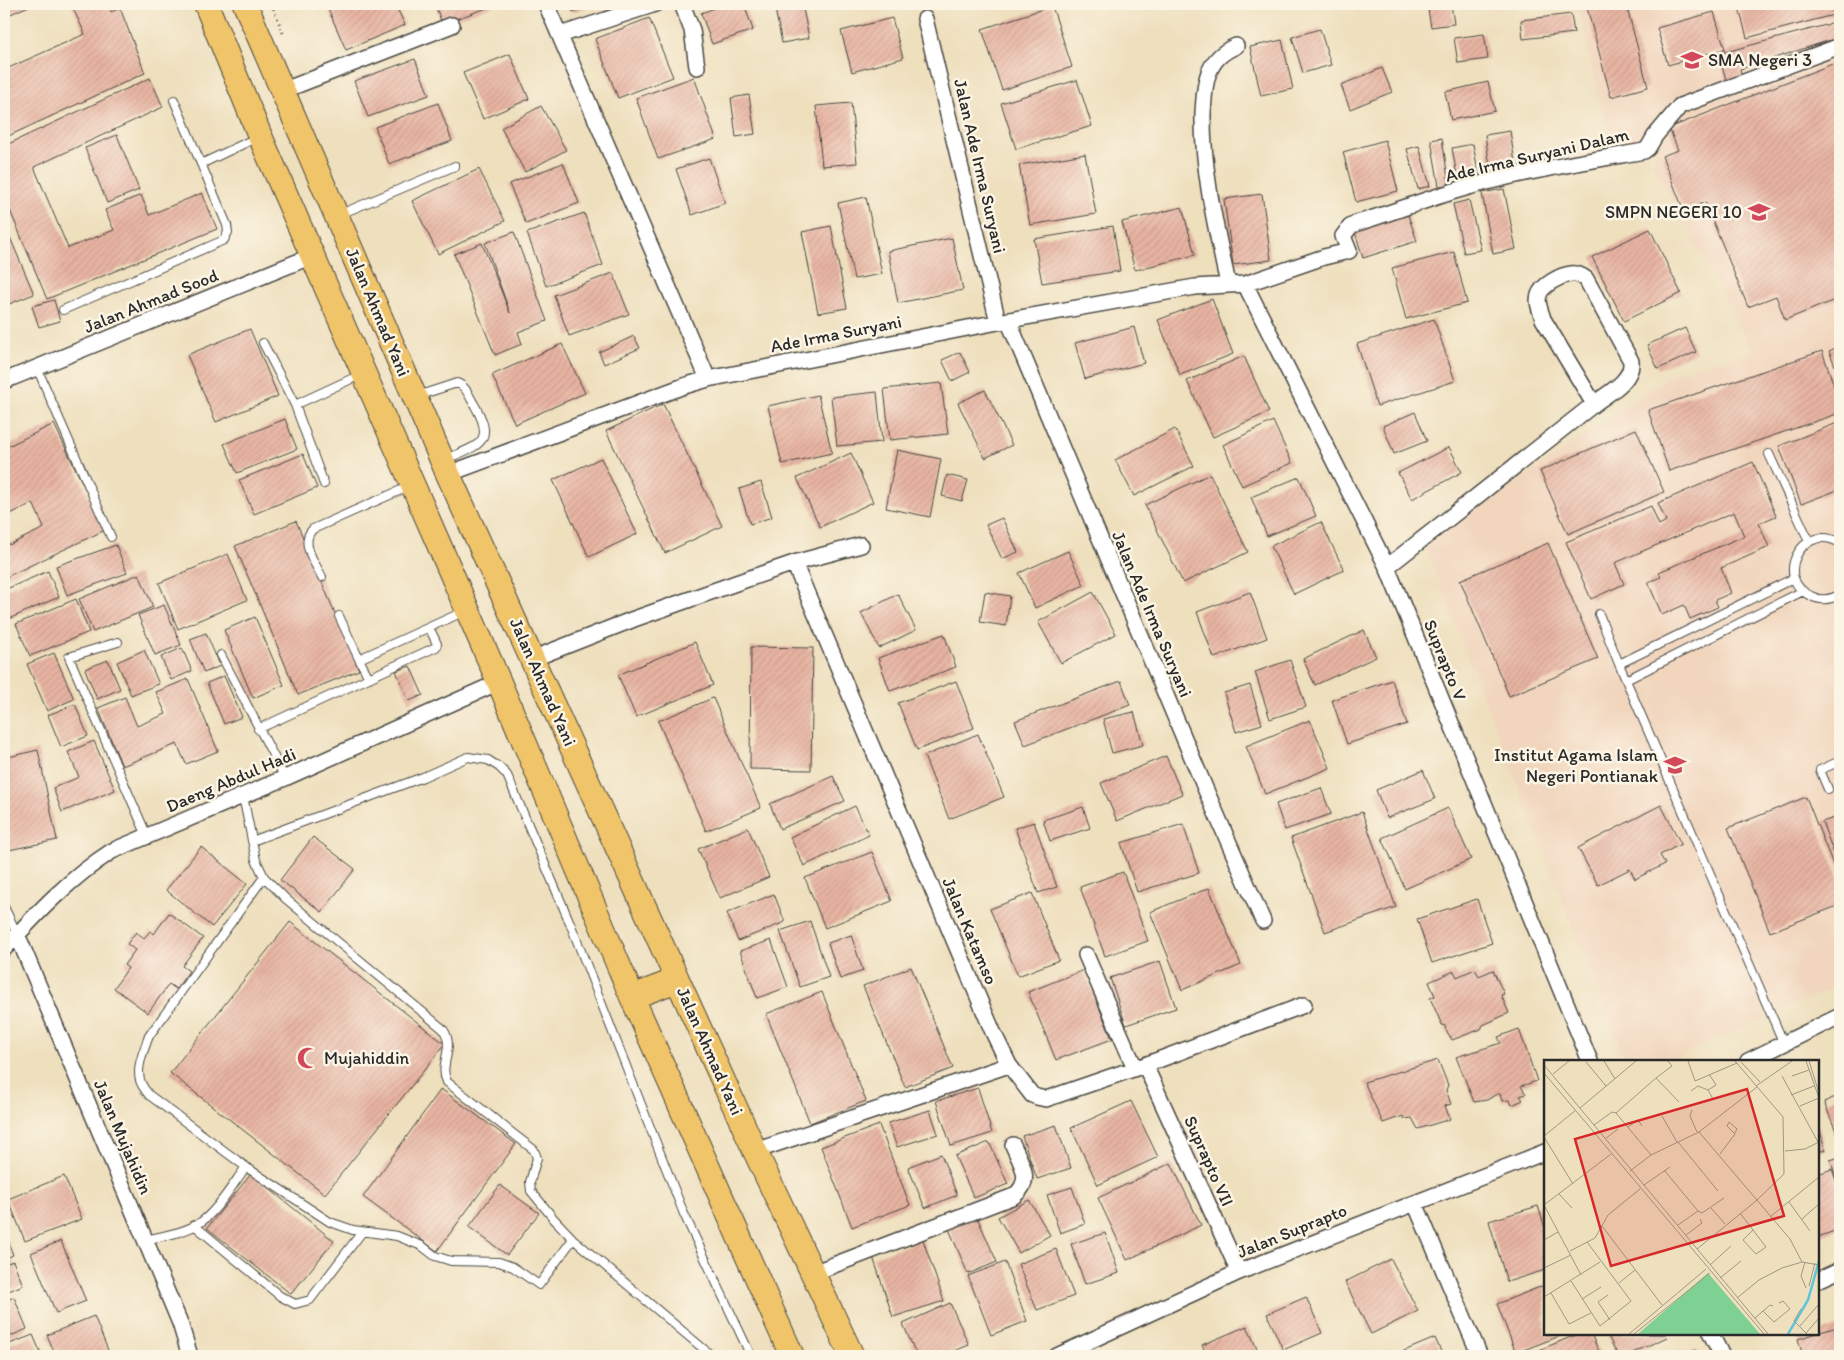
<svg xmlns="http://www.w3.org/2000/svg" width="1844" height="1360" viewBox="0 0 1844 1360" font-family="Itim,sans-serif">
	<defs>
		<pattern id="building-hatch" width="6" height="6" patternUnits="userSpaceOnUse" patternTransform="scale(1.25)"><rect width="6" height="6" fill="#e8b4a2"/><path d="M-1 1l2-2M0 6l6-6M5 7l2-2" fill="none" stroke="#c79b8c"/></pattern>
	</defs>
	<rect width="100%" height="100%" fill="#fcf5e5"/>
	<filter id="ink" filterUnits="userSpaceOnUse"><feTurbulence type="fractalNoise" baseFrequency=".02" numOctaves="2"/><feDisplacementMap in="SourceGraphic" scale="10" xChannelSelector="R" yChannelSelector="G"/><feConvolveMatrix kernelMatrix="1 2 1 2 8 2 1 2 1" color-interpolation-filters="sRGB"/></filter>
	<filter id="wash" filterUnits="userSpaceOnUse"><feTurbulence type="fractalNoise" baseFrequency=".0096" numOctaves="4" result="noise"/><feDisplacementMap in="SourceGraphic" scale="20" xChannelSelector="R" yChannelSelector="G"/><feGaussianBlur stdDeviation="1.12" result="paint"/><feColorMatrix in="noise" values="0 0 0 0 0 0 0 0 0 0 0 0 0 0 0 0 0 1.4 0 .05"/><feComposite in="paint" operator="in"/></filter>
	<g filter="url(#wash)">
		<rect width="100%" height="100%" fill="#eedfbd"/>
		<!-- built -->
		<path fill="#f1d5bd" d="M1577,4h263v38l-164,60 -34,40 -31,2z
			M1840,53v931l-173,77h-42l-200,-515 250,-173 78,-21 -100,-188 6,-27 29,-28z"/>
		<g id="blocks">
			<!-- building -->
			<path fill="url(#building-hatch)" d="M4,4h29l-29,13z
				M71,4h37l3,8 9,-4 25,65 -141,65v-68l81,-36z
				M326,4h69l10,21 -59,25z
				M435,4h63l-56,20z
				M570,4h25l-22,8z
				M726,4h18l9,26 -41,14 -11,-31z
				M774,4h28l7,34 -27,5z
				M1427,4h24l3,20 -23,3z
				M1586,4h40l22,83 -37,10z
				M1738,4h92l3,11 -86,23z
				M1052,6l20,61 -70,23 -20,-61z
				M1714,12l11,37 -57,16 -11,-37z
				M1571,14l3,19 -51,6 -2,-19z
				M649,18l24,59 -55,21 -23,-59z
				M892,18l11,40 -51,14 -11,-41z
				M1840,19v18l-100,32 2,9 -15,4 -9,-28 108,-29z
				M1320,29l11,36 -28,8 -11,-36z
				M1484,34l4,25 -30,4 -4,-25z
				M1282,40l11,49 -32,7 -11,-49z
				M510,54l19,45 -46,20 -20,-46z
				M415,59l14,36 -61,22 -14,-36z
				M1840,61v237l-55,22 -9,-24 -28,11 -43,-105 -21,9 -22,-55 16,-6 -9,-22z
				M1382,68l10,24 -42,17 -9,-24z
				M694,77l22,62 -58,20 -22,-61z
				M150,78l13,29 -129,60 34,81 46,-18 -9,-20 36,-15 8,20 53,-22 15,36 -170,70 -43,-103v-50z
				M1077,80l15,46 -76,23 -15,-46z
				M1488,82l7,29 -44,9 -6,-28z
				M749,95l6,39 -19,3 -5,-39z
				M438,103l14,38 -63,23 -14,-37z
				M851,103l6,60 -35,3 -6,-60z
				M541,106l25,44 -41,22 -24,-44z
				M1510,131l7,44 -25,4 -7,-44z
				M117,135l22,55 -32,13 -22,-55z
				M1442,138l7,47 -10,1 -8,-46z
				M1385,140l13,51 -42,11 -13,-50z
				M1473,144l6,33 -21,4 -6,-33z
				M1419,146l11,40 -12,3 -11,-40z
				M1085,154l11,60 -66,11 -11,-60z
				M709,158l16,45 -33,12 -16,-46z
				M563,163l16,40 -53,21 -17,-40z
				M479,169l26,52 -67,33 -26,-53z
				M1504,189l12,60 -23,5 -11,-61z
				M1262,194l9,66 -38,5 -9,-66z
				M866,197l16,77 -28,5 -16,-76z
				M1469,200l12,50 -17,3 -11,-49z
				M1182,207l13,48 -60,15 -13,-48z
				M584,213l19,52 -57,21 -19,-53z
				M1408,215l9,26 -54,17 -8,-26z
				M831,226l16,82 -29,5 -16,-81z
				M1113,226l7,45 -78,12 -8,-44z
				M6,228l28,66 -30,12v-77z
				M1650,229l31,64 -57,28 -32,-64z
				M514,232l33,89 -29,11 4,12 -27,11 -41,-101 28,-11 28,70 -25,-70z
				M952,238l11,52 -65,13 -10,-52z
				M1454,252l13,51 -61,16 -14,-51z
				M613,273l16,41 -60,22 -15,-41z
				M1212,299l21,55 -53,21 -22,-55z
				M54,300l6,21 -21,6 -7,-21z
				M1434,319l21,62 -78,25 -20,-62z
				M1134,327l10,36 -59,16 -10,-36z
				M1685,328l11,24 -38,17 -11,-24z
				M250,329l28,67 -62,26 -29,-67z
				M634,336l6,12 -36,16 -5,-12z
				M562,344l23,49 -70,31 -23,-49z
				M1840,346v32l-11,-27z
				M1822,351l18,52v10l-171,58 -21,-61z
				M960,352l10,20 -18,9 -10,-21z
				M1244,356l25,56 -56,25 -26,-56z
				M941,383l7,51 -58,6 -6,-51z
				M985,390l27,55 -27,13 -27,-55z
				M877,392l5,50 -45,4 -6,-49z
				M818,395l14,58 -50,11 -14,-58z
				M663,404l59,122 -57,27 -59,-122z
				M1415,412l12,29 -33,13 -11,-28z
				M285,419l12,30 -60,24 -13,-29z
				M1273,421l19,42 -50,23 -19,-41z
				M1840,422v67l-39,15 -22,-58z
				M54,424l51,106 -101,48v-44l5,11 35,-17 -11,-25 -29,14v-69z
				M1175,429l19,37 -60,30 -19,-36z
				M1636,429l28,63 -96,42 -28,-63z
				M1449,447l13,25 -50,27 -14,-26z
				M897,450l44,9 -11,58 -44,-9z
				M851,453l22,49 -53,25 -23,-49z
				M303,454l14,34 -63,26 -15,-34z
				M601,458l36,76 -48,23 -36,-77z
				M1753,462l23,54 -17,7 10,24 -48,21 10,25 -16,7 3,7 -28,12 -6,-14 -22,10 -14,-33 13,-5 -2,-5 85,-36 -10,-24 -119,51 9,21 -33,15 -25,-57 85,-36 8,19 7,-4 -8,-18z
				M1210,474l38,78 -65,31 -38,-78z
				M947,475l21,5 -6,21 -20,-5z
				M1299,477l17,39 -49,20 -16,-39z
				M761,482l11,35 -22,7 -11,-35z
				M1002,518l16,34 -16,7 -16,-34z
				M296,521l63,149 -61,25 -63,-149z
				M1321,522l23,48 -50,24 -23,-48z
				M1548,543l50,116 -89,37 -49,-116z
				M116,545l11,28 -60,22 -11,-29z
				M1068,551l16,34 -49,23 -16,-35z
				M228,554l19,46 -69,29 -19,-46z
				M48,571l11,26 -55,24v-31z
				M139,574l14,33 -60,25 -14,-33z
				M985,592l25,4 -4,30 -26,-4z
				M1093,592l23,42 -55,29 -23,-41z
				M1250,592l17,46 -53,20 -17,-46z
				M898,594l18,36 -37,18 -18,-35z
				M76,599l13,33 -59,24 -14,-32z
				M164,605l17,40 -26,10 -17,-40z
				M255,617l29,68 -31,13 -29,-68z
				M1364,630l12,27 -61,28 -12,-26z
				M206,633l14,33 -16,7 -14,-34z
				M944,634l12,33 -66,24 -12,-33z
				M695,642l18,43 -77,32 -18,-42z
				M751,647l62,1 -2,122 -61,-1z
				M182,648l10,23 -21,9 -10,-23z
				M144,650l15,34 -28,11 -14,-33z
				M54,653l20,46 -27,12 -20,-47z
				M108,660l12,29 -23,10 -12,-30z
				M1290,660l16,47 -36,12 -15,-47z
				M410,666l13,29 -14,6 -13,-30z
				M224,676l18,41 -18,7 -17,-41z
				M188,679l30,72 -32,13 -9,-20 -55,22 -24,-58 27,-11 12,29 29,-12 -10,-22z
				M1392,680l15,44 -60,20 -15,-44z
				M956,681l18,47 -57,22 -19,-47z
				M1121,681l9,24 -105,40 -10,-24z
				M1250,685l12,39 -26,8 -12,-39z
				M713,698l48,110 -55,23 -48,-110z
				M75,704l13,32 -27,11 -13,-32z
				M1134,712l9,33 -31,8 -9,-34z
				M1310,720l20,48 -65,26 -19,-48z
				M978,734l26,63 -55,22 -25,-63z
				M94,741l21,49 -53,22 -9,-24 26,-11 -11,-25z
				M38,750l19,90 -53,11v-93z
				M1166,756l16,38 -65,27 -16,-38z
				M1423,770l12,29 -48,19 -11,-28z
				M833,776l12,25 -65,28 -10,-25z
				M1321,788l10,26 -46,16 -9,-26z
				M1806,797l34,85v23l-70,27 -42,-104z
				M1661,805l20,39 -21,11 5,9 -30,15 -5,-10 -32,16 -20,-37z
				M855,806l14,29 -65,31 -14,-29z
				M1083,807l7,21 -40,13 -7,-21z
				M1448,808l23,51 -66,30 -23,-51z
				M1362,812l34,95 -71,25 -34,-94z
				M1840,816v53l-18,-47z
				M1034,822l23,65 -19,6 -23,-65z
				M1183,824l16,49 -62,19 -16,-49z
				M748,828l21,49 -49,21 -22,-49z
				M313,837l42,32 -33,43 -42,-32z
				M201,847l46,37 -35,43 -46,-37z
				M872,852l20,49 -67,27 -20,-50z
				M1123,872l25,69 -43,15 -25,-69z
				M1209,888l32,77 -59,25 -32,-78z
				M1032,893l27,67 -41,16 -28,-67z
				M774,894l11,28 -47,19 -11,-28z
				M1477,899l15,44 -60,20 -15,-44z
				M169,913l34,25 -21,28 7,5 -13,18 -7,-5 -21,29 -34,-25 14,-20 -4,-3 11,-15 -8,-6 9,-12 8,6 6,-7 4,3z
				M810,921l19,56 -29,10 -20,-56z
				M290,922l155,122 -120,150 -155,-121z
				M851,935l12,36 -23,8 -12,-36z
				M771,940l17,47 -31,11 -17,-47z
				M1160,961l16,47 -50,17 -16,-47z
				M911,967l42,101 -48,19 -42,-101z
				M1475,969l4,7 14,-6 11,24 -3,1 8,18 -26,12 -2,4 -29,11 -7,-12 1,-2 -4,-1 -12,-27 5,-2 -6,-14 25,-11 3,6z
				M1084,970l28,69 -56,21 -28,-68z
				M822,992l44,109 -56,22 -44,-109z
				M1519,1029l18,52 -16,5 5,8 -6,2 3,4 -11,5 -3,-5 -7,1 -2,-7h-3l-10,6 -13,2 -18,-45 45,-14 -3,-6z
				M1438,1060l10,25 -2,5 5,14 -6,2 5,13 -32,10 -6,-11 -8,1 -1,-3 -20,7 -19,-41z
				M978,1088l14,45 -41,13 -15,-45z
				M441,1089l75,55 -79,107 -74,-54z
				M1840,1095v46l-16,-39z
				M1131,1101l27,56 -60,28 -27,-57z
				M930,1110l8,24 -41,13 -9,-24z
				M1818,1122l7,28 -7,2z
				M879,1125l31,80 -58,22 -31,-80z
				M1056,1125l15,43 -34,11 -15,-43z
				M989,1142l19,42 -34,14 -19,-42z
				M941,1154l16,41 -32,13 -17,-41z
				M1840,1157v30l-10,-27z
				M1171,1163l30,62 -74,35 -29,-62z
				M1832,1169l8,24v36l-22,8v-63z
				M251,1174l83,67 -43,53 -84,-66z
				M64,1176l18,43 -57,22 -17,-42z
				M500,1185l39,28 -32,42 -38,-28z
				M1072,1187l13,37 -25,9 -13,-38z
				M1029,1200l21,35 -31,18 -21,-36z
				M1538,1206l7,22v42l-38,12 -18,-61z
				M977,1217l20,45 -29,12 -19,-45z
				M4,1231l9,24 -9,4z
				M1105,1233l14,40 -34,11 -14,-40z
				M923,1240l21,61 -51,16 -20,-60z
				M61,1241l25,60 -30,12 -25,-60z
				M1056,1249l18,47 -37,14 -19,-46z
				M1391,1259l27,52 -47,23 -26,-52z
				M13,1261l10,24 -19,8v-29z
				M1005,1262l22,59 -36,14 -23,-59z
				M1545,1285v49h20l-49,19 -19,-49z
				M14,1297l13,32 -23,10v-38z
				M1306,1297l16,36 -39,17 -16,-36z
				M950,1303l19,42 -27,11h-25l-14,-32z
				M94,1316l16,39 -54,1 -9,-21z
				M1247,1326l13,30h-53l-5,-11z
				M1840,1326v30h-37l-5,-17z
				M1578,1334h13l10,22h-59l-3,-6z
				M1607,1334h59l1,3 -41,19h-8z
				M33,1335l9,21h-38v-10z
				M1435,1338l8,18h-45l-1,-2z
				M1696,1350l3,6h-17z"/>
		</g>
	</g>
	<g filter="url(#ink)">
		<use href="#blocks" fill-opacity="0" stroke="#484641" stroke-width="1"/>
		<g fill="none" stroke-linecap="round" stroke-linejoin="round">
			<!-- service casing -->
			<g stroke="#484641" stroke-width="10">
				<path id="service" d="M201,164l57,-27
					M338,215l117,-49
					M63,310l161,-70 4,-8 -1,-7 -53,-125
					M263,343l32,62
					M37,368l74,169
					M417,396l40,-13c9,3 12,13 17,21 23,40 4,41 -30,56
					M1769,454l40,87
					M324,484l-29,-79 67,-31
					M1840,543c-39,-22 -67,37 -29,53 10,5 20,4 29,-2
					M322,577c-7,-14 -23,-35 -9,-48l97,-43
					M1599,614l20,50 165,380
					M339,616l20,43 106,-48
					M118,642l-49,15 78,179
					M221,655l64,123
					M359,659l10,19
					M1619,664l175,-86
					M1626,680l177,-89
					M258,729l178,-82 1,-3 -8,-17
					M1828,789l-8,-19 20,-9
					M243,796l13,64 8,17 22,22 157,130c13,19 -5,35 4,53l87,68 3,8 -7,24 1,9 23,28 19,20 139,117
					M252,841l171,-64 45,-20 20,3 11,7 8,8 63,148 114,291 67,142
					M264,877l-115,159c-5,14 -15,35 -7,49 2,4 5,7 7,10l97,72 84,55 23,8 44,6 25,10 13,10 16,5 48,1 14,5 26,18 34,-46
					M4,907l13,27
					M194,1225l86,71 15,8 15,-4 52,-68
					M145,1240c17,-4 38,-7 53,-16 18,-11 35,-40 48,-57"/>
			</g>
			<!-- minor casing -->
			<g stroke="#484641" stroke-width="18">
				<path id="minor" d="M546,4l162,375
					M682,4l10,26 5,37
					M925,19l73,303
					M560,35l95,-31
					M282,91l170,-66
					M1228,284c-12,-56 -26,-114 -25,-171 1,-13 1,-26 5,-38 5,-15 14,-23 28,-29
					M1245,284l142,283 203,494
					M1008,320l197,468 58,133
					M4,381l308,-125
					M448,474l236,-88 24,-7 290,-57 197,-35 50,-3 79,-27 25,-6 -6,-15 7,-9 7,-4c34,-10 67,-23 101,-33 61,-18 124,-28 186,-39l4,-3 7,-12 25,-30 160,-60
					M1387,567l207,-163 -51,-85c-2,-8 -7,-16 -4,-24 3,-10 22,-20 32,-21 6,-1 11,2 15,5l45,82c2,20 -23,32 -37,43
					M532,659l102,-40 102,-36 58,-20 67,-18
					M17,934l163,389 10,33
					M4,949c33,-36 66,-71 108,-98l173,-73 214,-96
					M1086,955l49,113
					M1748,1061l92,-45
					M1009,1065l23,30 5,2 9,2 99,-34 159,-60
					M1145,1065l94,207
					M755,1151l254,-86 -16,-33 -199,-469
					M1415,1203l65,153
					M813,1273l201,-77c20,-16 7,-32 -1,-51
					M1818,1280l22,-10
					M1711,1334l11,22
					M1057,1356l182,-84 306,-120"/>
			</g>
			<!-- primary casing -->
			<g stroke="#484641" stroke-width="26">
				<path id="primary" d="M206,4l54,132 239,546 133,315 160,359
					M245,4l203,470 307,677 97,205
					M632,997l45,-17"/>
			</g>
			<!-- path -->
			<path stroke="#484641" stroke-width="3" stroke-dasharray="1 4" stroke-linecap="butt" d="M272,4l12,32"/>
			<!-- service -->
			<use href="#service" stroke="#fff" stroke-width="8"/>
			<!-- minor -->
			<use href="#minor" stroke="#fff" stroke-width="15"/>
			<!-- primary -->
			<use href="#primary" stroke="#f0c469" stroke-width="24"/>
		</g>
	</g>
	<!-- icons -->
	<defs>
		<g id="school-bare" transform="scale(1.725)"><path d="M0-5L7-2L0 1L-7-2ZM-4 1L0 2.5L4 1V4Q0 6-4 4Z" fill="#d1495b" stroke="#fcf5e5" stroke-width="2.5" paint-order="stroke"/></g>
		<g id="university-bare" transform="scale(1.725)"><path d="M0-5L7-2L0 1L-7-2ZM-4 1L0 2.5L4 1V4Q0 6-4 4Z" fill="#d1495b" stroke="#fcf5e5" stroke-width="2.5" paint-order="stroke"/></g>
		<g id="mosque-bare" transform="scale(1.725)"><path d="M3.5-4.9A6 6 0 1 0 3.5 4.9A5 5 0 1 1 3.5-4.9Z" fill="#d1495b" stroke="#fcf5e5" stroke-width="2.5" paint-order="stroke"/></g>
	</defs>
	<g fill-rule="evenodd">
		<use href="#school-bare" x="1692" y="60"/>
		<use href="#school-bare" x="1759" y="212"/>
		<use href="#university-bare" x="1675" y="765"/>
		<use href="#mosque-bare" x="308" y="1058"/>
	</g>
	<g text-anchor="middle" stroke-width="5" stroke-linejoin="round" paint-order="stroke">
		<!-- poi labels -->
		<g font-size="18" fill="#2b2b2b" stroke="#fcf5e5" text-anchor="start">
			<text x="1708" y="66">SMA Negeri 3</text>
			<text x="1742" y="218" text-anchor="end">SMPN NEGERI 10</text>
			<text x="1658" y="761" text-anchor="end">Institut Agama Islam<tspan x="1658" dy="21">Negeri Pontianak</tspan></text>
			<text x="324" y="1064">Mujahiddin</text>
		</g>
		<!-- street labels -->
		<g font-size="18" fill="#2b2b2b" stroke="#fcf5e5">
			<text transform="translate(1537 155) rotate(-13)" y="6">Ade Irma Suryani Dalam</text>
			<text transform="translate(980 166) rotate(77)" y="6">Jalan Ade Irma Suryani</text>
			<text transform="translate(151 301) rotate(-22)" y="6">Jalan Ahmad Sood</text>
			<text transform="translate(378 312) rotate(67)" y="6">Jalan Ahmad Yani</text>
			<text transform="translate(836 334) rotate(-11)" y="6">Ade Irma Suryani</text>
			<text transform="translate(1152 614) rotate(67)" y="6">Jalan Ade Irma Suryani</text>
			<text transform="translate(1445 660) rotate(68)" y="6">Suprapto V</text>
			<text transform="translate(543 682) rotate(66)" y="6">Jalan Ahmad Yani</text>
			<text transform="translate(231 780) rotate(-23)" y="6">Daeng Abdul Hadi</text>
			<text transform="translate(970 931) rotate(67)" y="6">Jalan Katamso</text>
			<text transform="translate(710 1051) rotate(66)" y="6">Jalan Ahmad Yani</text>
			<text transform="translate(123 1137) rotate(67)" y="6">Jalan Mujahidin</text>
			<text transform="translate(1209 1161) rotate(66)" y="6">Suprapto VII</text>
			<text transform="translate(1292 1231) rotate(-22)" y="6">Jalan Suprapto</text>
		</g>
	</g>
	<!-- overview -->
	<g transform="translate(1544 1060)">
		<rect width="275" height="275" fill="#eedfbd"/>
		<path d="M164,213l52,61h-122z" fill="#7ed193"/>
		<path fill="none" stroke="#5ec5db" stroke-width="2.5" d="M244,274l20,-34 11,-39"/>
		<path fill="none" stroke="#a09783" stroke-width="1" d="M60,1l11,18M144,1l7,20 42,-18M265,1l10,32M42,2l20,24M197,2l19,20M0,5l224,269M0,13l220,261M9,14l16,-13M165,14l7,11 -8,5 5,9M238,16l36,66M248,16l17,-6M112,18l16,-12 -4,-5M212,26l36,-25M147,31l7,-5 10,4M247,35l23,-9M256,46l19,-8 -13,-37M36,48l56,-47M148,50l-2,6 7,16M72,53l35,42M118,56l15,26M185,62l8,7 -2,4M50,65l18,-13 4,1 40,-35 23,24M84,67l10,-7 4,6M155,72l91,107 12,23M0,76l32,-26M0,77l29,47M61,79l13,-10M134,82l40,49M241,91l20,-2 14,-7M176,94l15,-20 -8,-8 2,-4M120,110l34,41 -20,14M86,111l21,-16 48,-23 58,-45M100,125l26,-18M15,134l13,14M245,142l21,29M167,148l14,16M154,151l4,2 22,-15M196,153l26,34 -10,7 -13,-14 10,-10M226,157l49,-40M258,159l17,-15M58,166l60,79M142,175l16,-12 -2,-4M0,180l14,-8M153,189l59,-48 28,-27 -1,-57 -48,-56M26,191l25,-13 13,-23 32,-26M261,202l-4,14 5,12M166,205l21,-19M0,208l27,-13M37,215l-37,-70 67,-51M176,218l21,-17M27,221l29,45 31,-25 -44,-59M75,223l16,-13M265,226l6,-23M7,233l18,31 22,-11M64,235l-10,7 12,18M0,237l56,-35M193,238l22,-18 23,-12 20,-6 17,3M38,239l19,-12M257,249l-7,12 13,13M219,251l11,11 16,-13 -7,-8 -4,2M211,258l15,-13 3,1M256,266l19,-22M262,273l13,-15M85,274l77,-65M90,274l76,-61"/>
		<path fill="#d62828" fill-opacity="0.15" stroke="#d62828" stroke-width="2.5" d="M203,29l37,127 -173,50 -36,-127z"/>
		<rect width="275" height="275" fill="none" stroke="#2b2b2b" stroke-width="2.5"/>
	</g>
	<!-- margin -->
	<rect width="1844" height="1360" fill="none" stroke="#fcf5e5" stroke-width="20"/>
</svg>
